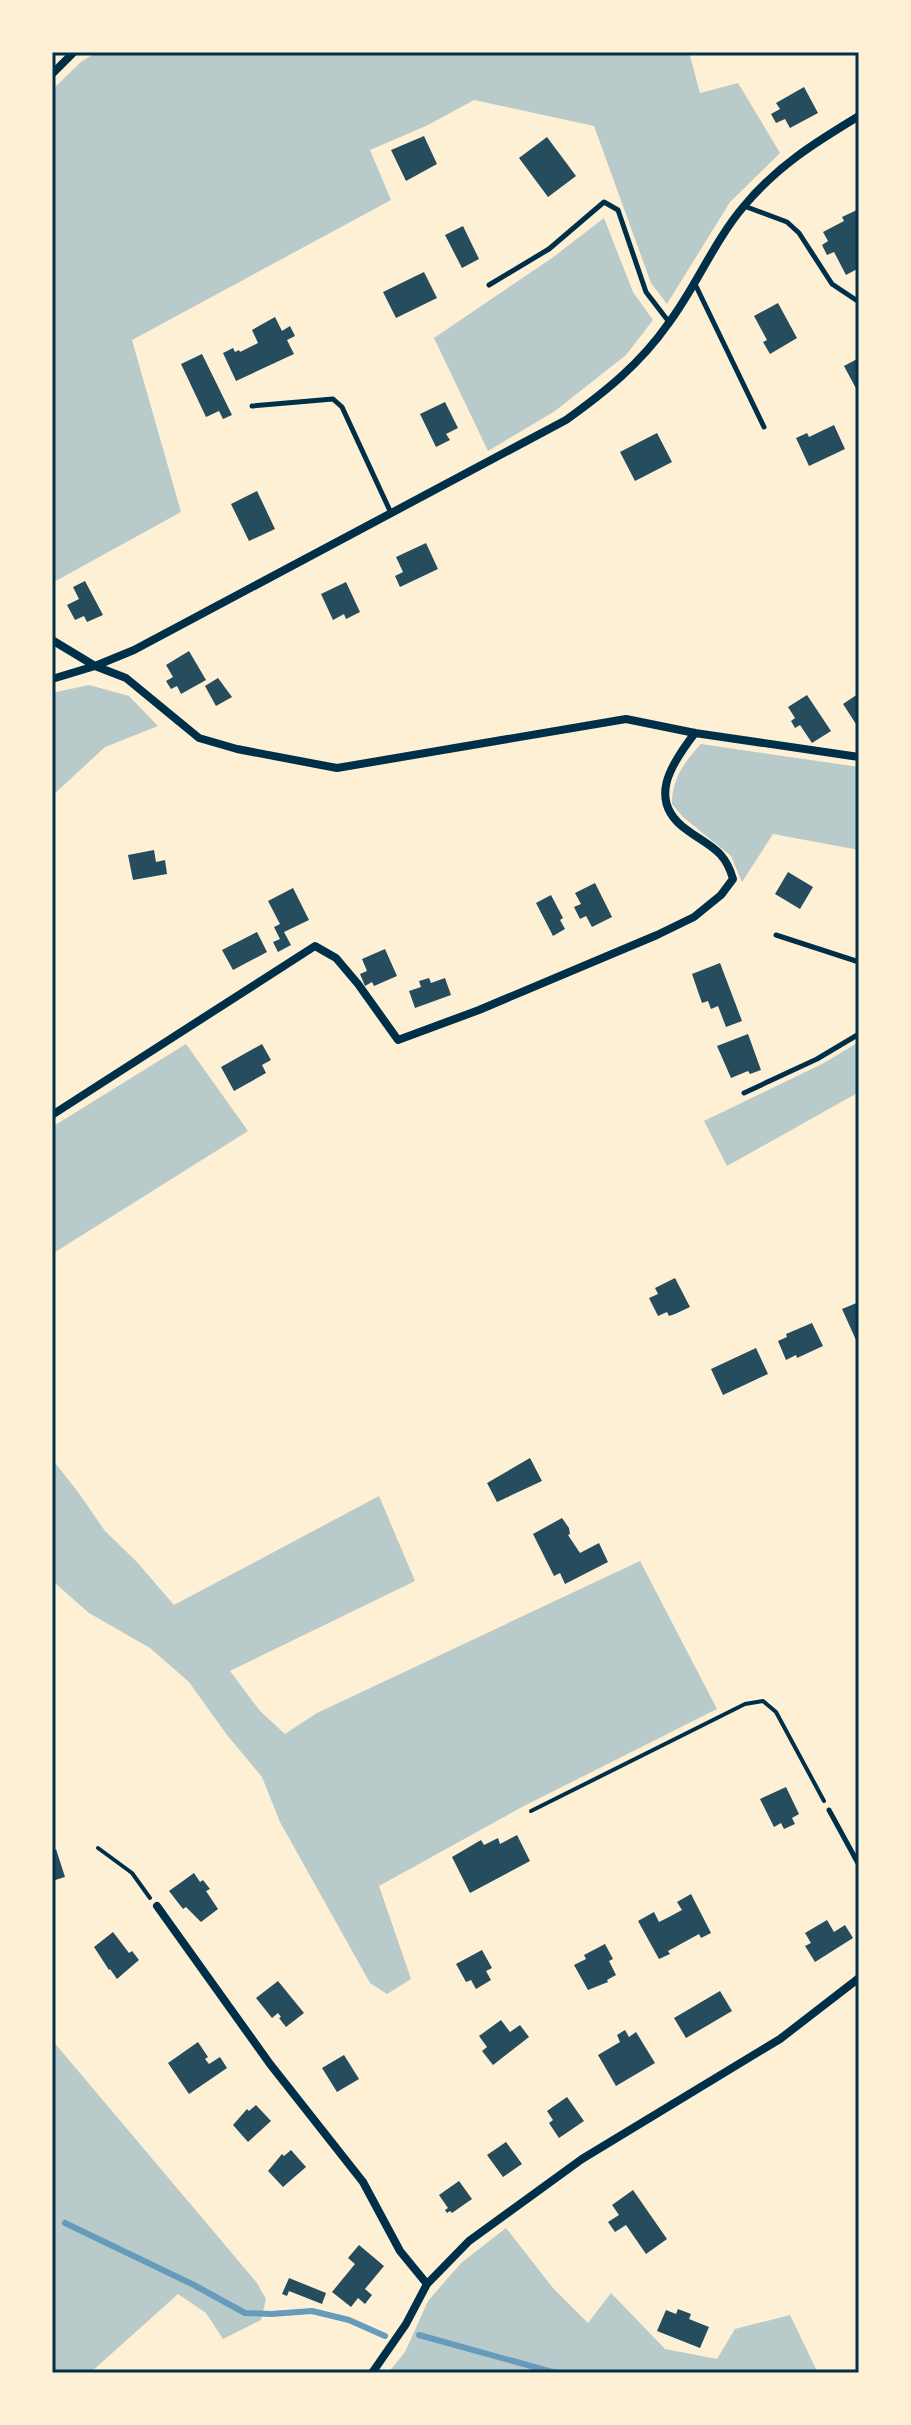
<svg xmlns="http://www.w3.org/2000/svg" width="911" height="2425" viewBox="0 0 911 2425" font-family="'Playfair Display',serif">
	<rect width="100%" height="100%" fill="#fdf0d5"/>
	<!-- green -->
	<path fill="#b9caca" d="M98,52h591l11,41 38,-10 42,70 -50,49 -63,102 -16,-21 -57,-157 -120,-26 -46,25 -58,25 21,50 -259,140 49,172 -129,71v-493l30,-29z
		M604,218l29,74 20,28 -27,35 -71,56 -67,40 -54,-113 118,-80z
		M89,685l40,11 29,30 -53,21 -53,49v-103z
		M701,744l158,23v83l-86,-16 -31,48 -11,-26 -48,-39 -11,-13c0,-25 12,-42 29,-60z
		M859,1042v50l-132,74 -23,-45 118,-57z
		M186,1044l62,87 -196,123v-127z
		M52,1459l26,33 27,39 31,30 38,44 205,-109 36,85 -185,90 30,40 25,23 32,-21 323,-152 77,148 -195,98 -143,79 32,93 -24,15 -17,-11 -90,-161 -18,-45 -35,-42 -38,-53 -39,-34 -61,-35 -34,-30 -3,-5z
		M52,2040l205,243 9,16 -5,21 -38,19 -17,-26 -28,-19 -88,79h-38z
		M506,2228l47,60 35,35 23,-30 54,56 52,10 18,-30 55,-14 28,58h-430l17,-21 23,-51 33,-38z"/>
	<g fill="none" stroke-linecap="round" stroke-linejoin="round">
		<!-- stream -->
		<path stroke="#669bbc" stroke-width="6" d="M65,2223l129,62 51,28 26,1 41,-3 37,9 36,16
			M419,2335l137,38"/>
	</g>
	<!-- building -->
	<path fill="#264d5e" d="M804,87l14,26 -28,15 -5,-9 -9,4 -5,-9 9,-5 -4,-6z
		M424,136l13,28 -31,17 -15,-31z
		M547,137l29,39 -28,21 -29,-39z
		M859,209v30l-2,1 2,4v24l-13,7 -12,-23 -7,3 -5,-10 6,-4 -5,-9 21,-11 -2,-4z
		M463,226l16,33 -17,9 -17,-33z
		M424,272l13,26 -41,20 -13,-26z
		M778,303l19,35 -27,16 -7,-12 4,-2 -13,-24z
		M275,317l7,14 8,-5 5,10 -8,4 7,14 -58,27 -13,-28 10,-5 2,4 4,-2 1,2 18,-9 -6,-13z
		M202,354l30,61 -9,4 -4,-8 -13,6 -25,-53z
		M859,358v36l-15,-28z
		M445,402l13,26 -12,6 4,6 -14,7 -16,-33z
		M834,425l11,24 -36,17 -13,-28 11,-5 2,4z
		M657,433l15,29 -37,19 -15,-29z
		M257,491l18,38 -26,12 -18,-37z
		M426,543l12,26 -38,18 -5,-11 8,-4 -7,-15z
		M85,581l18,34 -16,7 -3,-6 -9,4 -8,-15 12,-6 -6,-12z
		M346,582l14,30 -14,7 -2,-5 -11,6 -12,-26z
		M189,651l17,29 -25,14 -4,-8 -6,3 -5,-8 7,-4 -7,-12z
		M218,678l14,19 -16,9 -11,-20z
		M858,694l1,28 -3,2 -13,-20z
		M807,695l24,36 -19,12 -12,-18 -5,3 -4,-7 4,-3 -7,-11z
		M154,850l2,12 9,-2 2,14 -34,6 -5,-25z
		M788,872l25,15 -13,22 -25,-15z
		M595,883l17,34 -20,10 -6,-11 -6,3 -6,-12 7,-3 -6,-11z
		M293,888l16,32 -25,12 7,13 -13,7 -5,-10 7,-3 -6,-12 6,-3 -12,-23z
		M551,895l12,23 -3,2 5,9 -12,7 -17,-33z
		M257,932l10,20 -34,18 -11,-20z
		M385,949l12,27 -23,10 -2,-4 -7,4 -5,-12 7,-3 -5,-12z
		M720,963l22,58 -16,6 -8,-21 -7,3 -3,-8 -6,2 -10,-29z
		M429,978l2,5 14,-5 6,17 -36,13 -6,-17 12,-4 -2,-6z
		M748,1034l13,36 -11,4 -2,-3 -17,7 -14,-32z
		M262,1044l9,16 -9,5 4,8 -32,18 -13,-24z
		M675,1278l15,29 -15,7 -6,2 -2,-4 -9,4 -9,-18 9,-4 -3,-6z
		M859,1302v37l-3,1 -14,-31z
		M812,1323l11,23 -26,12 -1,-3 -10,5 -8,-19 9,-4 -1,-3z
		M756,1348l12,26 -45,21 -12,-26z
		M530,1458l12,23 -45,21 -10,-19z
		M562,1518l7,10 1,6 -2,1 12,18 19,-10 9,19 -43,22 -5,-11 -6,3 -21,-42z
		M786,1787l13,27 -7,4 3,6 -11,5 -3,-6 -7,4 -14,-28z
		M517,1835l13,26 -60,32 -18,-36 29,-17 3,5 14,-7 2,6z
		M56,1849l9,28 -13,4v-30z
		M194,1873l6,9 3,-2 7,9 -4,2 12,18 -17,13 -15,-15 -3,2 -14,-18z
		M691,1894l20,39 -10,5 -2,-4 -31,17 2,3 -11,5 -21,-38 16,-9 5,10 10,-5 13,-7 -5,-8z
		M827,1920l7,12 11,-7 8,13 -38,24 -10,-16 6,-3 -6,-10z
		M113,1932l16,21 3,-2 7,9 -22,19 -7,-10 -1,1 -15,-23z
		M605,1944l8,15 -4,2 7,14 -9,5 1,2 -20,8 -14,-25 12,-6 -2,-4z
		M482,1950l10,18 -6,3 5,9 -15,9 -5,-9 -5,2 -10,-18z
		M278,1981l26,32 -18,14 -7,-9 2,-1 -3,-4 -6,5 -16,-20z
		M720,1991l12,20 -46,27 -12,-20z
		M501,2020l9,12 10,-7 9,12 -36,28 -11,-14 5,-4 -8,-11z
		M625,2030l4,7 7,-5 19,31 -39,23 -18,-31 22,-13 -3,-7z
		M198,2042l10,15 -3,2 4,5 11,-7 7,11 -38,26 -21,-31z
		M344,2055l15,24 -22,13 -15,-24z
		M567,2097l17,24 -25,17 -10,-15 4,-3 -6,-9z
		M256,2105l15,16 -23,21 -15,-17 14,-16 2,2z
		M506,2142l16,22 -19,13 -16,-22z
		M291,2150l15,17 -23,20 -15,-16 14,-17 2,2z
		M459,2181l13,18 -20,14 -2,-2 -3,2 -2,-3 3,-2 -9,-13z
		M633,2190l34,49 -21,15 -20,-29 -11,7 -7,-10 11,-7 -7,-10z
		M359,2245l25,21 -19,23 7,6 -7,9 -7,-6 -7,9 -19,-15 23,-28 -7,-6z
		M289,2278l37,15 -4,11 -33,-13 -2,5 -5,-2z
		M678,2309l13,5 -2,5 20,8 -9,21 -43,-17 9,-21 10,4z"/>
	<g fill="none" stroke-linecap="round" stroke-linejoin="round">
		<!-- path -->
		<path stroke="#003049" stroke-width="4" d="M531,1811l214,-107 18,-3 13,11 48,89
			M98,1848l34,25 18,25"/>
		<!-- service -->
		<path stroke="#003049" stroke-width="5" d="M744,206l43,16 12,11 33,51 27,18
			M695,284l69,143
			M489,285l60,-36 55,-47 14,8 28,82 23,30
			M252,406l81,-7 9,8 49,106
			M776,935l83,27
			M744,1093l73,-34 42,-25
			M829,1810l30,55"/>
		<!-- minor -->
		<path stroke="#003049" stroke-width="8" d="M52,74l22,-22
			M52,640l43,26 31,12 73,60 38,11 100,19 289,-49 69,14 164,24
			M52,679l43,-13 39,-16 432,-230c39,-28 74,-56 102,-96 28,-37 46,-83 76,-118 33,-40 72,-64 115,-90
			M52,1115l263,-169 21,12 22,26 40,56 81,-30 178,-75 37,-18 27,-22 12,-16c-8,-29 -23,-32 -46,-49 -41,-29 -16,-66 8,-97
			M157,1906l113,158 93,118 37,69 27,33
			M372,2373l34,-49 21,-40 42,-43 113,-82 198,-120 79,-61"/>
	</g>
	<!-- border -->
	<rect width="911" height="2425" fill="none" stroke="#fdf0d5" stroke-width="108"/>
	<rect x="54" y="54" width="803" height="2317" fill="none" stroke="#003049" stroke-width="3"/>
</svg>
